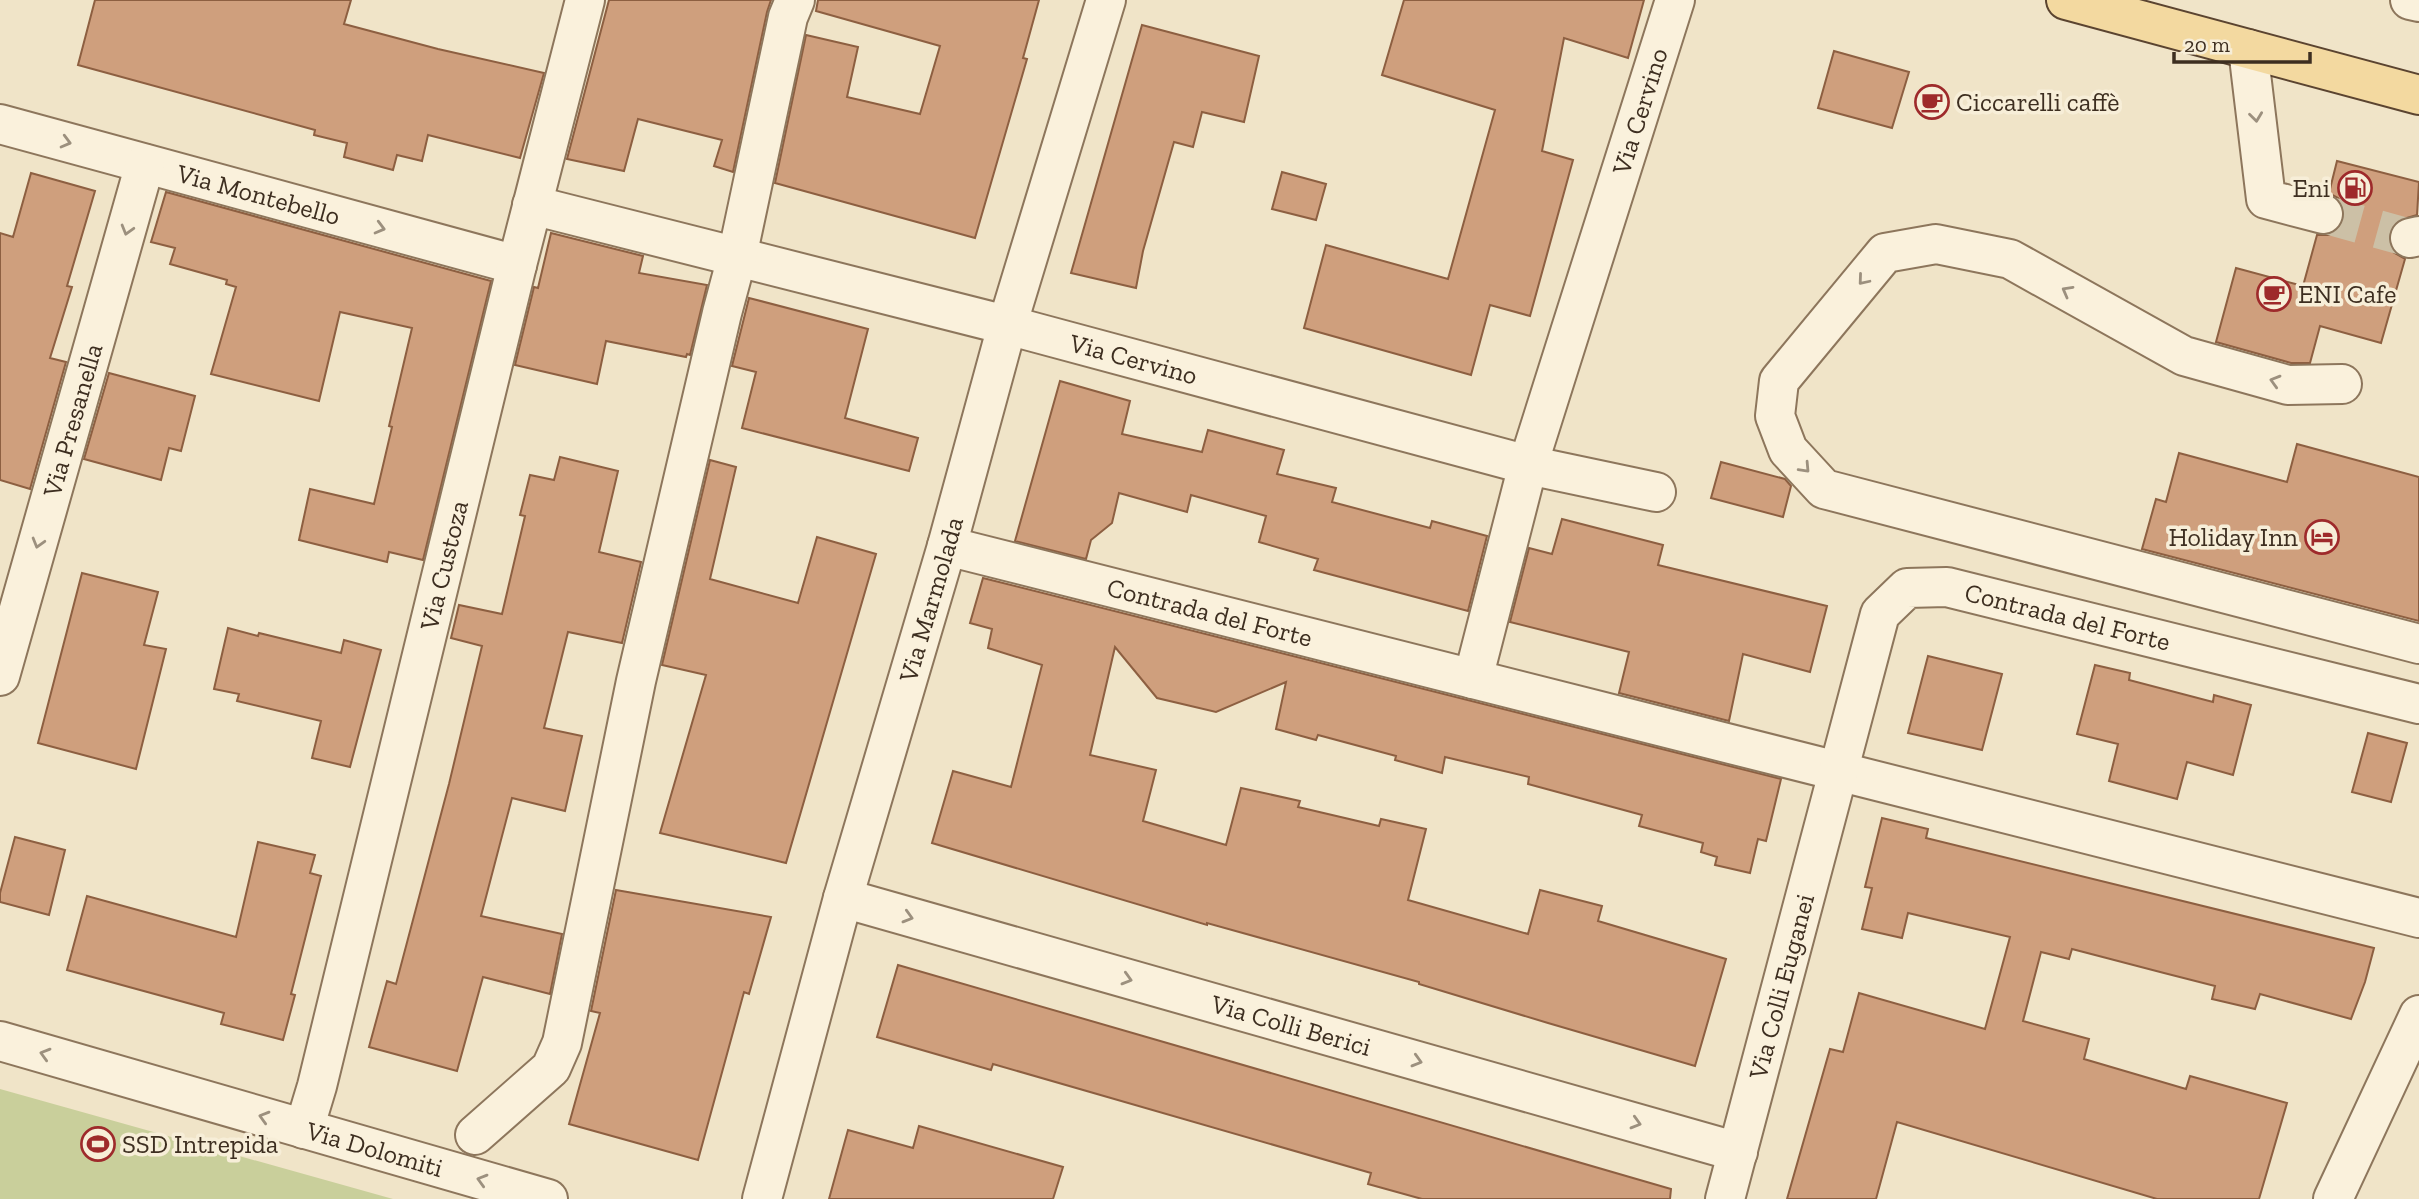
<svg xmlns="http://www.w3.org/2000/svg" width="2419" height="1199" viewBox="0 0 2419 1199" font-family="'Zilla Slab',serif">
	<rect width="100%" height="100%" fill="#f0e4c8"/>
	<!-- green -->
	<path fill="#c9cf9b" d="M0,1089l393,110h-393z"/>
	<!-- building -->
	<path fill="#cf9f7d" stroke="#8d5f41" stroke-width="2" d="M95,0h256l-7,24 94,25 106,24 -24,85 -92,-23 -6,26 -25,-6 -4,15 -49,-13 3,-14 -33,-8 1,-5 -237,-65z
		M609,0h162l-4,12 -34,160 -19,-6 8,-26 -84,-21 -14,52 -57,-12z
		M818,0h221l-16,58 4,1 -52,179 -200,-55 31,-148 52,12 -11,50 73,17 20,-68 -124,-35z
		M1404,0h240l-16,58 -64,-20 -22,113 31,9 -43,156 -40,-11 -19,70 -167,-47 22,-83 122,34 47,-169 -113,-35z
		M1142,25l117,31 -15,66 -42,-10 -9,35 -19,-5 -31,109 -7,37 -65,-15z
		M1834,51l75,21 -17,56 -74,-20z
		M2337,161l82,21 -2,33 -21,6 -7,11v11l4,9 12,7 -24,84 -61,-17 -10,37h-19l-75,-21 20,-74 67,18 14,-51h12l9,-5 6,-10v-12l-6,-10 -9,-5z
		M1282,172l44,12 -10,36 -44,-11z
		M31,173l64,18 -28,95 5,1 -22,71 16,4 -36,127 -30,-9v-247l13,4z
		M166,192l325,89 -68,279 -34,-8 -2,10 -88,-22 11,-51 64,15 18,-77 -3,-1 23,-98 -72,-16 -21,89 -108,-27 25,-87 -10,-3 1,-4 -57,-16 5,-16 -24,-6z
		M551,233l92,23 -4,17 68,12 -17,70 -3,-1 -1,3 -80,-16 -9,43 -82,-19 19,-78 4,1z
		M749,298l119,31 -23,89 73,20 -9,33 -167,-43 14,-56 -24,-6z
		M109,373l86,23 -14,55 -12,-3 -8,32 -77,-21z
		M1060,381l70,20 -8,33 80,18 6,-22 76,20 -7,24 59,14 -4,14 98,26 2,-7 55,15 -19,75 -154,-41 4,-11 -59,-17 7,-26 -75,-21 -4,17 -68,-19 -7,30 -21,17 -5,19 -71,-18z
		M2297,444l122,33v144l-277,-72 14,-50 10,3 13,-49 108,29z
		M560,457l58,14 -19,81 42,10 -19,81 -54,-11 -24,96 38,8 -17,75 -53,-13 -31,118 81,18 -12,60 -67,-17 -26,94 -88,-24 18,-66 9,3 53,-200 33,-138 -31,-8 8,-33 43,9 23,-98 -5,-1 10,-40 24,5z
		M710,460l26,7 -26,112 88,24 19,-66 59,17 -90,309 -126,-30 46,-158 -44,-10z
		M1721,462l64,17 6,7 -8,31 -72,-19z
		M1562,519l101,26 -5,20 169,41 -17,66 -67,-18 -14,67 -110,-28 10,-41 -119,-30 19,-74 23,6z
		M82,573l76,19 -14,53 22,4 -30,120 -98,-26z
		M983,578l798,201 -15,62 -8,-2 -8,34 -35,-8 2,-8 -16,-5 2,-9 -64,-17 3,-11 -114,-31 1,-7 -84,-20 -3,16 -47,-13 1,-4 -78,-21 -2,5 -40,-11 10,-47 -70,30 -59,-14 -42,-51 -25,108 66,15 -13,51 83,24 15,-57 59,13 -2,6 81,19 2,-7 45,10 -18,71 120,34 12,-44 62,16 -4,15 128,38 -31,107 -147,-43 -129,-39v-2l-212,-59v2l-275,-82 21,-72 58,16 31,-122 -54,-17 4,-19 -22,-6z
		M228,628l30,8 1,-3 82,20 3,-13 37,10 -31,117 -38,-9 9,-37 -84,-20 2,-7 -25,-5z
		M1928,656l74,18 -20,76 -74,-17z
		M2095,665l35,8 -1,7 84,22 1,-7 37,10 -18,70 -46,-13 -10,37 -68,-18 9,-37 -41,-10z
		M2368,733l39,10 -16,59 -39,-10z
		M1882,818l46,11 -2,9 448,110 -9,34 -14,37 -91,-25 -5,15 -43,-10 3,-13 -51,-13 -92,-24 -3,10 -28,-7 -18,69 66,18 -5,20 102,30 4,-13 97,27 -28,96h-102l-260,-77 -21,77h-89l43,-150 13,3 16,-59 126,36 25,-92 -102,-24 -6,25 -40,-9 10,-41 -7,-1z
		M15,837l50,13 -16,65 -49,-13v-9z
		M258,842l57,13 -5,18 11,3 -30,118 4,1 -12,45 -62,-16 3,-11 -157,-43 20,-74 149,41z
		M616,890l155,27 -22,77 -5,-2 -46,168 -129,-36 31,-111 -9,-2z
		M898,965l773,224 -1,10h-248l-54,-15 3,-11 -378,-109 -2,6 -114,-33z
		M919,1126l144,41 -10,32h-224l19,-69 65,18z"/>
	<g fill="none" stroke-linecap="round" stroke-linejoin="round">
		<!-- minor-tunnel -->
		<path stroke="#ccc0a6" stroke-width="38" stroke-dasharray="38 19" stroke-linecap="butt" d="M2323,214l87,24"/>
		<!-- minor casing -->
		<g stroke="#8d765c" stroke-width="42">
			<g id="minor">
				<path d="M2410,0l9,2"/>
				<path d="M2248,49l18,150 57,15"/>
				<path id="s1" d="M0,124l517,141"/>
				<path id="s2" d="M532,205l494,125 502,135 128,27"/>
				<path d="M2410,238l9,-2"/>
				<path d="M2342,384l-54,1 -104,-29 -174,-97 -74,-15 -51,9 -106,128 -4,35 13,34 36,39 595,155"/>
				<path id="s3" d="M947,546l1472,372"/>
				<path id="s4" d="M0,676l145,-512"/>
				<path id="s5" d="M1473,679l55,-214 147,-465"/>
				<path id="s6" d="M843,898l895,254"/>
				<path id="s7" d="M0,1041l548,158"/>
				<path id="s8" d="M304,1129l13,-43 200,-821 68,-265"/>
				<path d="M475,1135l76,-67 11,-25 74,-362 86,-368 15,-56 51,-240 7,-17"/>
				<path id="s9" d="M762,1199l81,-301 104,-352 60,-220 99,-326"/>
				<path id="s10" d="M1725,1199l155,-585 27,-26 40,-1 472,117"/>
				<path d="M2333,1199l86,-184"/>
			</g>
		</g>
		<!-- major casing -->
		<g stroke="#5b4430" stroke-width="42">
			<path id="major" d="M2066,0l353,95"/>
		</g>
		<!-- minor -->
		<use href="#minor" stroke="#faf1dc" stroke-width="38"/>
		<!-- major -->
		<use href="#major" stroke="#f3d9a0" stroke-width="38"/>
	</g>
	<!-- one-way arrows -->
	<defs><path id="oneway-chevron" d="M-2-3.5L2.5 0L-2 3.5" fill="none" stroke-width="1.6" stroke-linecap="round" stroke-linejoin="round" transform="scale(1.75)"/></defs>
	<g stroke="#9c907e">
		<use href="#oneway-chevron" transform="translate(2256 117) rotate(83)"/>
		<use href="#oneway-chevron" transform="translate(66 142) rotate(15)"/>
		<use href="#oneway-chevron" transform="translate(380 228) rotate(15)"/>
		<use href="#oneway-chevron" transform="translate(127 230) rotate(106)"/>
		<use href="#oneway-chevron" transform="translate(1863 280) rotate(130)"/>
		<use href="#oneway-chevron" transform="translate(2067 291) rotate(-151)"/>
		<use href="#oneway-chevron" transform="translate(2275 381) rotate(-164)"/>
		<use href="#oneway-chevron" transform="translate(1805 468) rotate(47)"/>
		<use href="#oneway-chevron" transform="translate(38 543) rotate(106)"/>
		<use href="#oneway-chevron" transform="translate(908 917) rotate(16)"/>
		<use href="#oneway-chevron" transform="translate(1127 979) rotate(16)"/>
		<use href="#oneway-chevron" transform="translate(45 1054) rotate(-164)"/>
		<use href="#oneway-chevron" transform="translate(1417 1061) rotate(16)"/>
		<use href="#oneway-chevron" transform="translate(264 1117) rotate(-164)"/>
		<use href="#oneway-chevron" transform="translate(1636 1123) rotate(16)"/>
		<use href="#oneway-chevron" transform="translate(482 1180) rotate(-164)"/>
	</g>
	<!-- icons -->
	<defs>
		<g id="cafe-ring" transform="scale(1.75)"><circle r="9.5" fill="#f7eed8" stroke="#9e2a2b" stroke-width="1.5"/><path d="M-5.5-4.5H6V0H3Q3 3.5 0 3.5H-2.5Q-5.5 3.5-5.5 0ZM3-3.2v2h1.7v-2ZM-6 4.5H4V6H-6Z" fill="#9e2a2b"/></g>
		<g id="fuel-ring" transform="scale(1.75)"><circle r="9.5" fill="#f7eed8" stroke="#9e2a2b" stroke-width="1.5"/><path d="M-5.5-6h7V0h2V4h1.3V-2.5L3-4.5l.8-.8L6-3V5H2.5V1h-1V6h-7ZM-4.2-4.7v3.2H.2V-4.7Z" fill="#9e2a2b"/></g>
		<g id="hotel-ring" transform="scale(1.75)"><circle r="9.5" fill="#f7eed8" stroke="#9e2a2b" stroke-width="1.5"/><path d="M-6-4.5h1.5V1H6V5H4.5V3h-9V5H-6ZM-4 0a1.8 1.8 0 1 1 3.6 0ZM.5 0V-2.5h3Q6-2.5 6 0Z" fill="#9e2a2b"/></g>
		<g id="stadium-ring" transform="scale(1.75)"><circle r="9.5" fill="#f7eed8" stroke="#9e2a2b" stroke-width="1.5"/><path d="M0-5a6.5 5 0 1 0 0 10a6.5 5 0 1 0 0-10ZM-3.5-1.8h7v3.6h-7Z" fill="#9e2a2b"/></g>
	</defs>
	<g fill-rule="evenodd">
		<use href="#cafe-ring" x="1932" y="102"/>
		<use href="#fuel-ring" x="2355" y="188"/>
		<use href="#cafe-ring" x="2274" y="294"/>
		<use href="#hotel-ring" x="2322" y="537"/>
		<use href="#stadium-ring" x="98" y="1144"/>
	</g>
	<g text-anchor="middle" stroke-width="7" stroke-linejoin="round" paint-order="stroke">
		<!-- poi labels -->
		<g font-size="26" fill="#3d2e20" stroke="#f7eed8" text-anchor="start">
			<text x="1956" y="111">Ciccarelli caffè</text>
			<text x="2330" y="197" text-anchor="end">Eni</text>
			<text x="2298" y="303">ENI Cafe</text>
			<text x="2298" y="546" text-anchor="end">Holiday Inn</text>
			<text x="122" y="1153">SSD Intrepida</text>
		</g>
		<!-- street labels -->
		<g font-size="26" fill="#3d2e20" stroke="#f7eed8">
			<text dy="9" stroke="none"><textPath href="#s5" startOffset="592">Via Cervino</textPath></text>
			<text dy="9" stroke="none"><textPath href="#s1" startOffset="268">Via Montebello</textPath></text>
			<text dy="9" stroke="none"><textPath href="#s2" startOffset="621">Via Cervino</textPath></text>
			<text dy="9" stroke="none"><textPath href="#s4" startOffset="266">Via Presanella</textPath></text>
			<text dy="9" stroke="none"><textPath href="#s8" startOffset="581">Via Custoza</textPath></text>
			<text dy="9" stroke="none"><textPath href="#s9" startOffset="623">Via Marmolada</textPath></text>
			<text dy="9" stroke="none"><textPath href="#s3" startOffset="271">Contrada del Forte</textPath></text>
			<text dy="9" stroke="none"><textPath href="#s10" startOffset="807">Contrada del Forte</textPath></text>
			<text dy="9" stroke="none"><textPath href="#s10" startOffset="220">Via Colli Euganei</textPath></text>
			<text dy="9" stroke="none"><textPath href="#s6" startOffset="466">Via Colli Berici</textPath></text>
			<text dy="9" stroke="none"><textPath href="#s7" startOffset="390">Via Dolomiti</textPath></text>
		</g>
	</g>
	<!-- scale -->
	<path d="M2174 52v10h136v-10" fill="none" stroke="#3d2e20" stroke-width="3.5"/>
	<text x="2184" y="52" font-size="21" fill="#3d2e20" stroke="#f7eed8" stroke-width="5" paint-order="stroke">20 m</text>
</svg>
